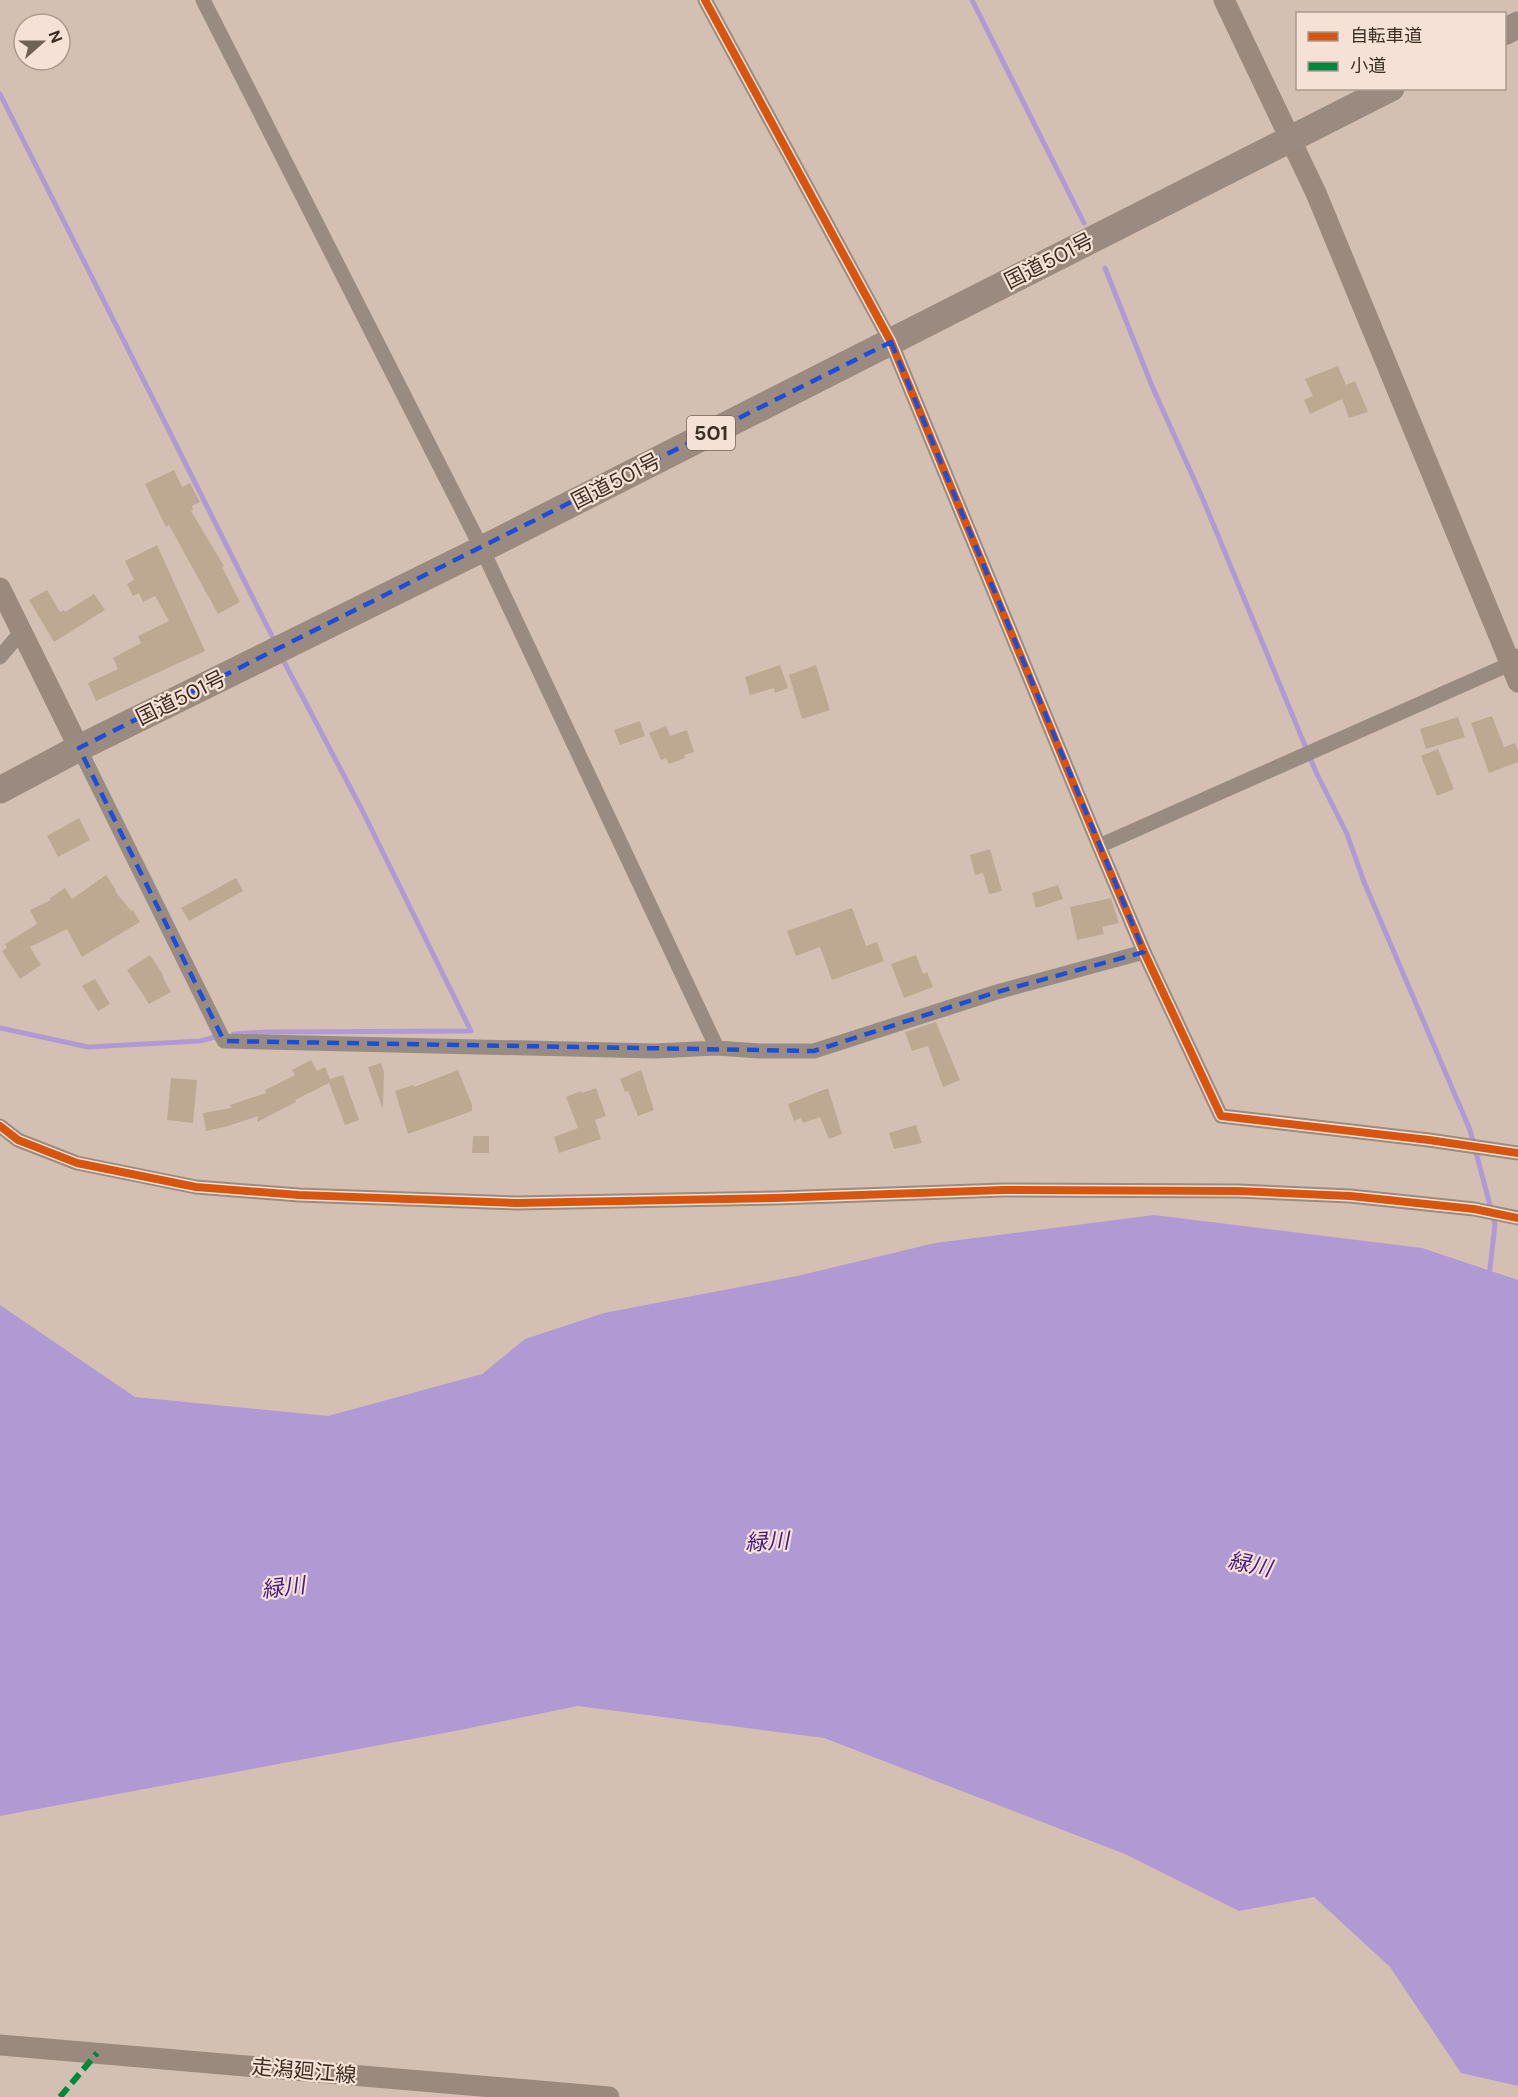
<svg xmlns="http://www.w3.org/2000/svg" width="1518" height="2097" viewBox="0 0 1518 2097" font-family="'DM Sans','Noto Sans JP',sans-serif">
	<rect width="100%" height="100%" fill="#d4c0b2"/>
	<!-- water -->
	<path fill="#b19ad4" d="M1154,1215l268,33 96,32v806l-57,-13 -71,-106 -76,-70 -75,14 -114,-57 -301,-116 -246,-32 -123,25 -455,85v-511l135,92 193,19 154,-42 43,-35 79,-26 193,-37 138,-33z"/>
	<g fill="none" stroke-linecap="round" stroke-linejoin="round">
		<!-- stream -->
		<path stroke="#b19ad4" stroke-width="5" d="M972,0l112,223
			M0,94l275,548
			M1105,268l47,118 50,111 114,275 31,62 17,48 106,248 25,94 -6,53
			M0,1028l88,19 112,-6 19,-5
			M234,1034l32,-2 205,-1 -110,-223 -80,-152"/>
	</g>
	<!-- building -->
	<path fill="#bda991" d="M1338,366l8,19 9,-4 13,31 -19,6 -7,-19 -32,15 -6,-14 9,-4 -8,-17z
		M174,470l8,17 8,-4 10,19 -8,4 1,4 -2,1 33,55 -2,1 18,35 -22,12 -49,-89 -3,2 -21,-43z
		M157,545l48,106 -109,50 -8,-18 30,-14 -5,-11 28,-15 -3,-7 31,-15 -14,-25 -12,6 -4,-9 -6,3 -6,-12 7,-4 -9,-19z
		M47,590l13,22 4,-2 1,2 29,-18 11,16 -51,32 -25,-42z
		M780,665l8,23 -13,5 -1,-5 -24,7 -5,-18z
		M816,665l14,45 -28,9 -13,-44z
		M1492,716l12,31 11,-4 3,8v11l-29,11 -18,-50z
		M1458,717l7,20 -39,12 -6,-20z
		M640,721l5,15 -25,9 -6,-15z
		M666,726l4,10 17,-6 7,22 -10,3 1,3 -16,6 -3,-6 -5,2 -12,-27z
		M1438,749l16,40 -17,7 -16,-40z
		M79,818l11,22 -32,17 -11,-21z
		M990,849l12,42 -13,3 -6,-21 -8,2 -5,-20z
		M106,875l10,15 -1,1 16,20 2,-1 7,12 -58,35 -15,-28 -37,18 11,18 -21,14 -18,-28 5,-3 -2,-4 32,-20 -7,-14 21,-10 -1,-2 15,-10 7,11z
		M236,878l7,13 -54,30 -8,-13z
		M1058,885l5,14 -27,9 -4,-15z
		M1111,898l8,25 -17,4 2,7 -27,6 -7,-33z
		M852,908l14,38 11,-4 7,19 -52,19 -12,-33 -24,9 -9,-25z
		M150,955l13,20 -1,1 9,16 -22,12 -22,-34z
		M916,955l7,19 4,-2 6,15 -29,11 -13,-34z
		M95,979l15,25 -12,7 -16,-25z
		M936,1022l24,58 -17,7 -15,-41 -16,5 -7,-19z
		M311,1060l6,11 8,-4 5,12 13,-4 16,45 -14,5 -16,-42 -34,17 1,2 -39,20 1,-6 -30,10 -22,5 -3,-18 28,-5 -1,-3 36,-12 -1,-3 30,-15 -3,-5z
		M381,1063l3,9 -1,34 -1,1 -14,-40z
		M458,1070l14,35v6l-64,23 -13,-43 18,-6 1,2z
		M641,1070l13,40 -16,6 -10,-25 -3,1 -5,-13z
		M171,1078l26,2 -4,43 -26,-3z
		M596,1088l10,28 -11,4 6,19 -42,14 -5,-16 24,-9 -12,-31 15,-6 1,2z
		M828,1088l14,46 -13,5 -9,-22 -17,6 -2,-5 -7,3 -6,-17z
		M916,1125l6,18 -28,6 -5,-16z
		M473,1136h16v17h-17z"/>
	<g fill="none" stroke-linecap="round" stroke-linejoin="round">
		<!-- street -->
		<path stroke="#9a8b80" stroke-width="15" d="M203,0l279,549 235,499
			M705,0l186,342 208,504 45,106 77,164 208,24 89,13
			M0,657l22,-26
			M79,748l145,293 431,10 62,-3 42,3h55l183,-59 147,-40
			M1099,846l411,-182 5,-8
			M0,1126l18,14 59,23 119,24 103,8 218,8 259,-5 227,-8 235,1 112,5 124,13 44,9"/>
		<!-- secondary -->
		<path stroke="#9a897c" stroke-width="21" d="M1224,0l92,193 202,489
			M0,588l79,160
			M0,2045l609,52"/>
		<!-- highway -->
		<path stroke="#9a8a7f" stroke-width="27" d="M1504,32l14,-7
			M0,790l79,-42 403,-199 909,-461"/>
		<!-- quiet -->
		<path stroke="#00873e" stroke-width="6" stroke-dasharray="12 6" stroke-linecap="butt" d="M60,2097l37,-44"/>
		<!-- cycleway casing -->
		<g stroke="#f5e1d5" stroke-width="11">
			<path id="cycleway" d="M705,0l186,342 208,504 45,106 77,164 208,24 89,13
				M0,1126l18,14 59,23 119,24 103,8 218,8 259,-5 227,-8 235,1 112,5 124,13 44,9"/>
		</g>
		<!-- cycleway -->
		<use href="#cycleway" stroke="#d7550e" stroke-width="8"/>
	</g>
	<!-- marked area -->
	<path fill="none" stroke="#1d4ed8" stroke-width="4.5" stroke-dasharray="12 8" stroke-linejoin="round" d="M891,342l253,610 -147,40 -183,59 -590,-10 -145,-293z"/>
	<g text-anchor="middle" stroke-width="4.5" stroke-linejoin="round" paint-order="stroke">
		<!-- shield labels -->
		<rect fill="#f5e1d5" stroke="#746459" stroke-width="1.5" x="687" y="416" width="48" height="34" rx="4.5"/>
		<g font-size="20" font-weight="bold" fill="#3c2e24">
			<text x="711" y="440">501</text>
		</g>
		<!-- street labels -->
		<g font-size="21" fill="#3c2e24" stroke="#f5e1d5">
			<text transform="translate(1049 261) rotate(-27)" y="7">国道501号</text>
			<text transform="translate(616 481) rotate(-27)" y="7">国道501号</text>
			<text transform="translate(181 698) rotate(-26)" y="7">国道501号</text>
			<text transform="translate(304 2071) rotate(5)" y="7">走潟廻江線</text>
		</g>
		<!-- water labels -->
		<g font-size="22" font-style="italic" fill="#441a81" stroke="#f5e1d5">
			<text transform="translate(767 1541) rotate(-3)" y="8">緑川</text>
			<text transform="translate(1250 1564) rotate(12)" y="8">緑川</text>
			<text transform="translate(283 1587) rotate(-7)" y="8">緑川</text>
		</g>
	</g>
	<!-- legend -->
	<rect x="1296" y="12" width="210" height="78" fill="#f5e1d5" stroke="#ab998e" stroke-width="1.5"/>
	<rect x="1308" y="32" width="30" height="9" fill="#d7550e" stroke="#ab998e" stroke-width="1.5"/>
	<text x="1350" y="42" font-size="18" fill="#3c2e24">自転車道</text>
	<rect x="1308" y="62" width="30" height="9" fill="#00873e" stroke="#ab998e" stroke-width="1.5"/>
	<text x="1350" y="72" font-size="18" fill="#3c2e24">小道</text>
	<!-- north arrow -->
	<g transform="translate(42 42) rotate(69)"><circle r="28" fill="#f5e1d5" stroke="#ab998e" stroke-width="1.5"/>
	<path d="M0-4.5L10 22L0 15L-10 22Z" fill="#716156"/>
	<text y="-9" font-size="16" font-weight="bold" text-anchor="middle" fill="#3c2e24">N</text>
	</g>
</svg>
